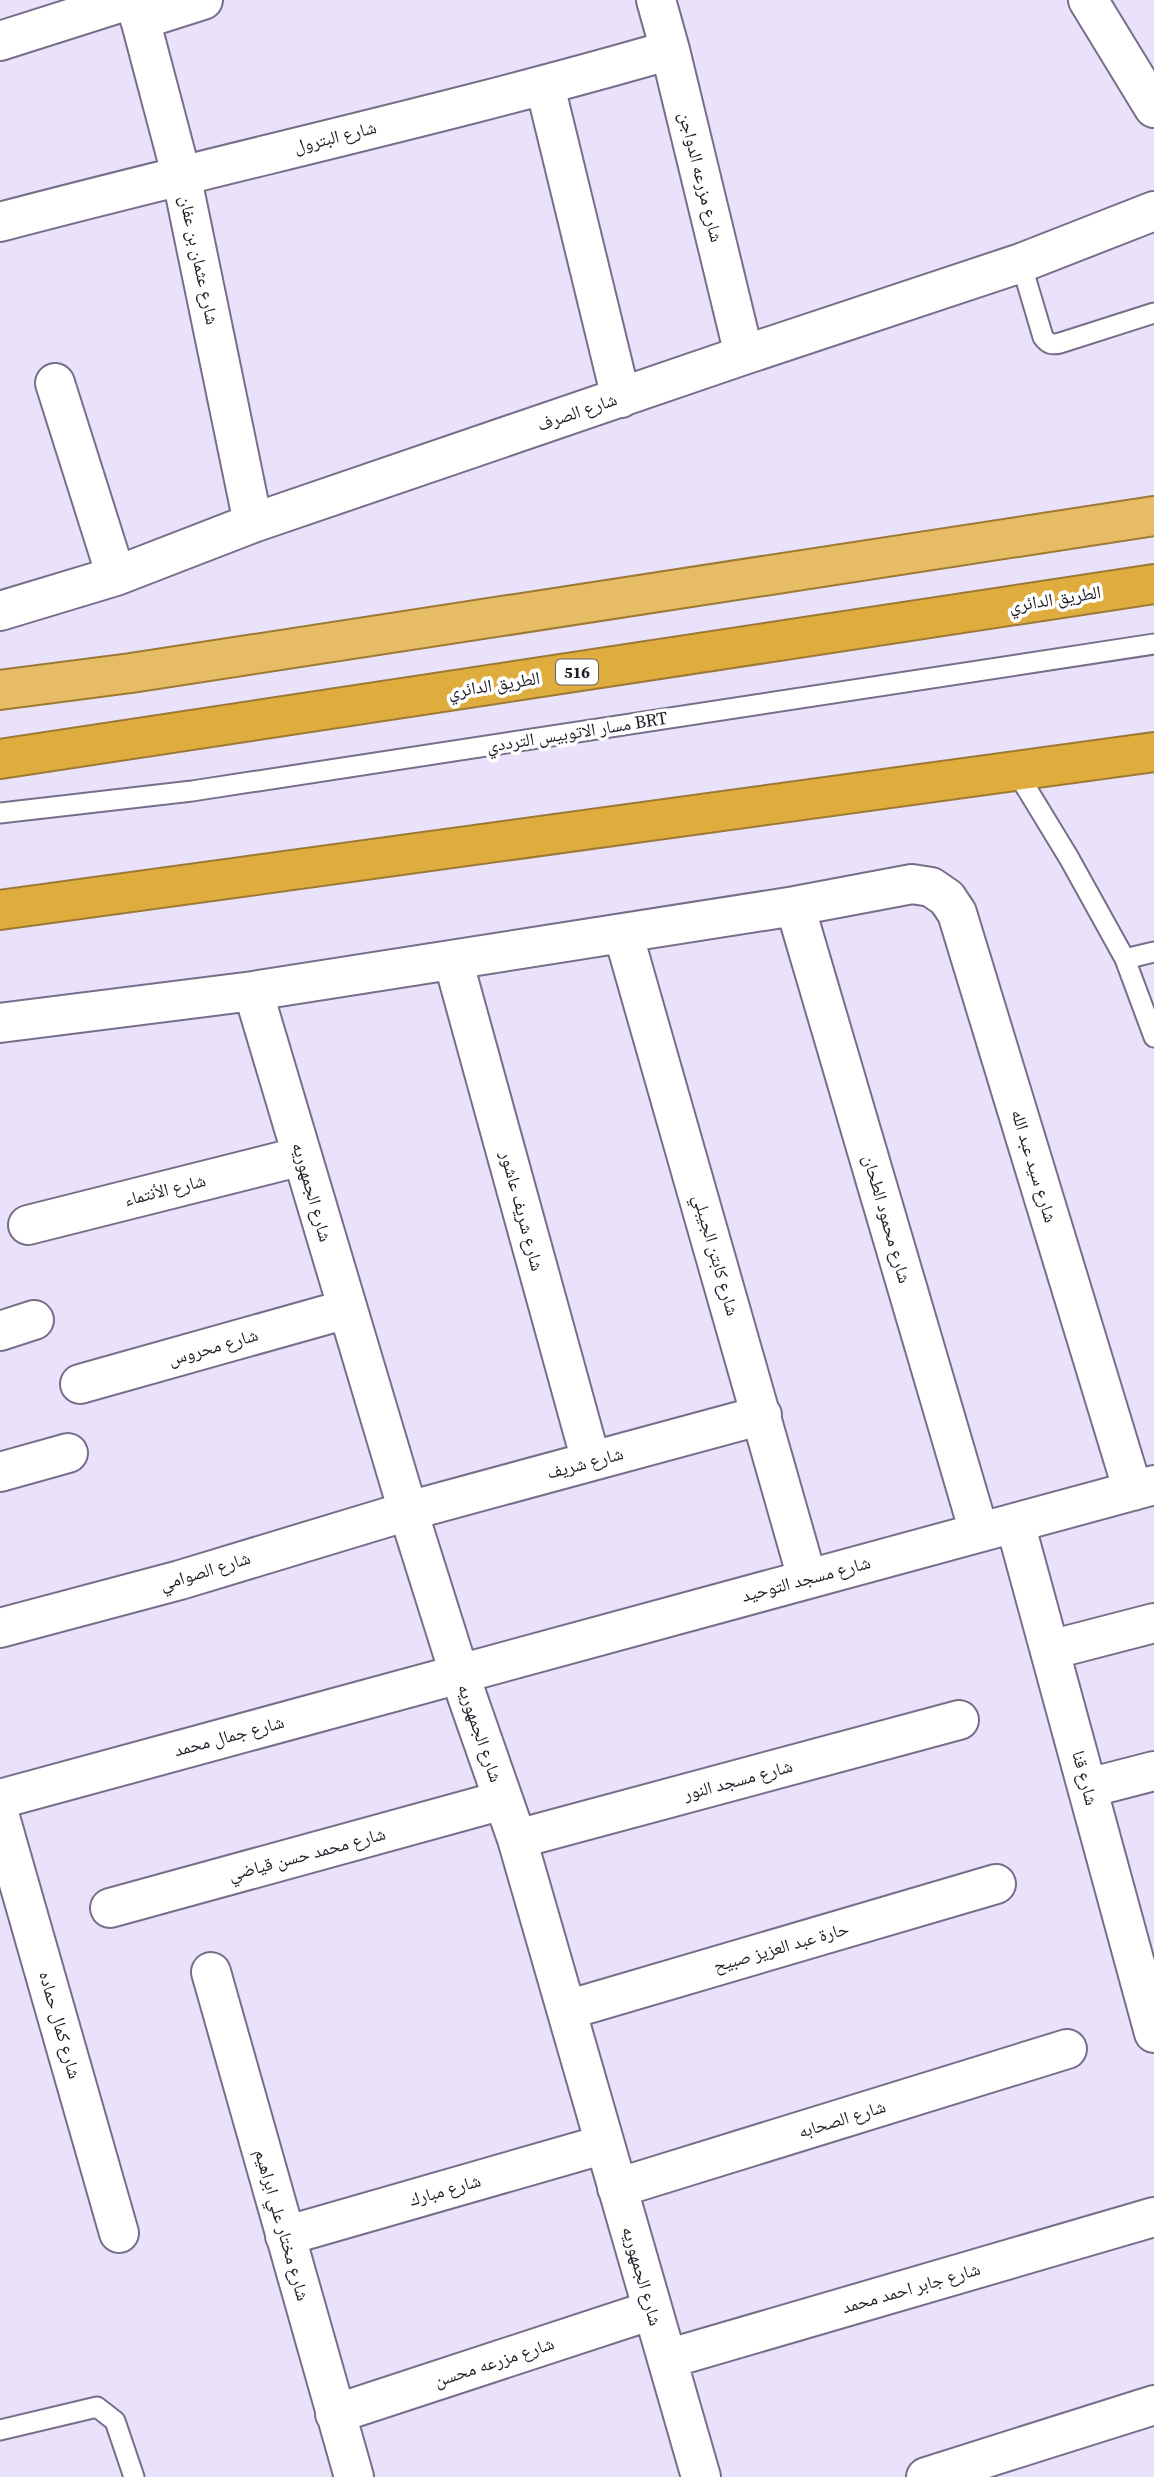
<svg xmlns="http://www.w3.org/2000/svg" width="1154" height="2477" viewBox="0 0 1154 2477" font-family="'Source Serif 4','Noto Naskh Arabic',serif">
	<rect width="100%" height="100%" fill="#eae2fb"/>
	<g fill="none" stroke-linecap="round" stroke-linejoin="round">
		<!-- service casing -->
		<g stroke="#776e8a" stroke-width="23">
			<path id="service" d="M1021,263l22,74c5,7 9,8 17,6l94,-30
				M1016,771l53,87 56,101 29,78
				M0,813l192,-22 962,-147
				M1125,959l29,-7
				M0,2430l97,-23 18,14 19,56"/>
		</g>
		<!-- minor casing -->
		<g stroke="#776e8a" stroke-width="42">
			<path id="minor" d="M135,0l46,174 72,349
				M656,0l14,50 74,305
				M1088,0l66,108
				M140,20l63,-20
				M0,41l129,-41
				M545,86l76,312
				M0,222c223,-59 449,-108 670,-172
				M55,383l61,193
				M0,611l116,-35 137,-53 491,-168 277,-92 133,-52
				M795,906l184,626
				M623,933l184,645
				M453,960l138,501
				M253,991l155,520 51,162 58,166 184,638
				M0,1023l253,-32 542,-85 117,-22 19,3 16,11 10,15 176,578
				M28,1225l274,-69
				M0,1331l34,-11
				M80,1384l267,-75
				M0,1472l68,-19
				M1015,1523l139,510
				M0,1628l180,-48 228,-69 354,-96
				M1050,1650l104,-27
				M1088,1788l66,-17
				M0,1799l1154,-314
				M0,1817l119,416
				M517,1839l442,-119
				M110,1908l393,-108
				M211,1972l143,505
				M567,2010l429,-126
				M617,2188l450,-139
				M285,2236l320,-92
				M667,2359l487,-142
				M335,2414l317,-104
				M926,2477l228,-72"/>
		</g>
		<!-- trunk casing -->
		<g stroke="#9c7a36" stroke-width="42">
			<path id="trunk" d="M0,690l131,-17 1023,-157"/>
		</g>
		<!-- motorway casing -->
		<g stroke="#9c7a36" stroke-width="42">
			<path id="motorway" d="M0,759l1154,-175
				M0,910l1154,-158"/>
		</g>
		<!-- service -->
		<use href="#service" stroke="#fff" stroke-width="19"/>
		<!-- minor -->
		<use href="#minor" stroke="#fff" stroke-width="38"/>
		<!-- trunk -->
		<use href="#trunk" stroke="#e6bc64" stroke-width="38"/>
		<!-- motorway -->
		<use href="#motorway" stroke="#dfac3e" stroke-width="38"/>
	</g>
	<g text-anchor="middle" stroke-width="7" stroke-linejoin="round" paint-order="stroke">
		<!-- shield labels -->
		<rect fill="#fff" stroke="#636068" stroke-width="2" x="556" y="659.5" width="42" height="25" rx="5"/>
		<g font-size="16" font-weight="bold" fill="#201c27">
			<text x="577" y="678">516</text>
		</g>
		<!-- street labels -->
		<g font-size="18" fill="#201c27" stroke="#fff">
			<text transform="translate(335 137) rotate(-14)" y="6">شارع البترول</text>
			<text transform="translate(701 177) rotate(76)" y="6">شارع مزرعه الدواجن</text>
			<text transform="translate(199 260) rotate(78)" y="6">شارع عثمان بن عفان</text>
			<text transform="translate(577 412) rotate(-19)" y="6">شارع الصرف</text>
			<text transform="translate(1055 599) rotate(-9)" y="6">الطريق الدائري</text>
			<text transform="translate(494 685) rotate(-9)" y="6">الطريق الدائري</text>
			<text transform="translate(577 732) rotate(-9)" y="6">مسار الاتوبيس الترددي BRT</text>
			<text transform="translate(1034 1166) rotate(73)" y="6">شارع سيد عبد الله</text>
			<text transform="translate(165 1190) rotate(-14)" y="6">شارع الأنتماء</text>
			<text transform="translate(312 1192) rotate(74)" y="6">شارع الجمهوريه</text>
			<text transform="translate(522 1211) rotate(75)" y="6">شارع شريف عاشور</text>
			<text transform="translate(887 1219) rotate(74)" y="6">شارع محمود الطحان</text>
			<text transform="translate(716 1255) rotate(74)" y="6">شارع كابتن الجيبلي</text>
			<text transform="translate(213 1347) rotate(-16)" y="6">شارع محروس</text>
			<text transform="translate(585 1463) rotate(-15)" y="6">شارع شريف</text>
			<text transform="translate(205 1571) rotate(-17)" y="6">شارع الصوامي</text>
			<text transform="translate(806 1579) rotate(-15)" y="6">شارع مسجد التوحيد</text>
			<text transform="translate(480 1733) rotate(71)" y="6">شارع الجمهوريه</text>
			<text transform="translate(229 1736) rotate(-15)" y="6">شارع جمال محمد</text>
			<text transform="translate(1085 1778) rotate(75)" y="6">شارع قنا</text>
			<text transform="translate(738 1780) rotate(-15)" y="6">شارع مسجد النور</text>
			<text transform="translate(307 1854) rotate(-15)" y="6">شارع محمد حسن قياضي</text>
			<text transform="translate(781 1947) rotate(-16)" y="6">حارة عبد العزيز صبيح</text>
			<text transform="translate(60 2025) rotate(74)" y="6">شارع كمال حماده</text>
			<text transform="translate(842 2119) rotate(-17)" y="6">شارع الصحابه</text>
			<text transform="translate(445 2190) rotate(-16)" y="6">شارع مبارك</text>
			<text transform="translate(282 2225) rotate(74)" y="6">شارع مختار علي ابراهيم</text>
			<text transform="translate(642 2276) rotate(74)" y="6">شارع الجمهوريه</text>
			<text transform="translate(911 2288) rotate(-16)" y="6">شارع جابر احمد محمد</text>
			<text transform="translate(494 2362) rotate(-18)" y="6">شارع مزرعه محسن</text>
		</g>
	</g>
</svg>
